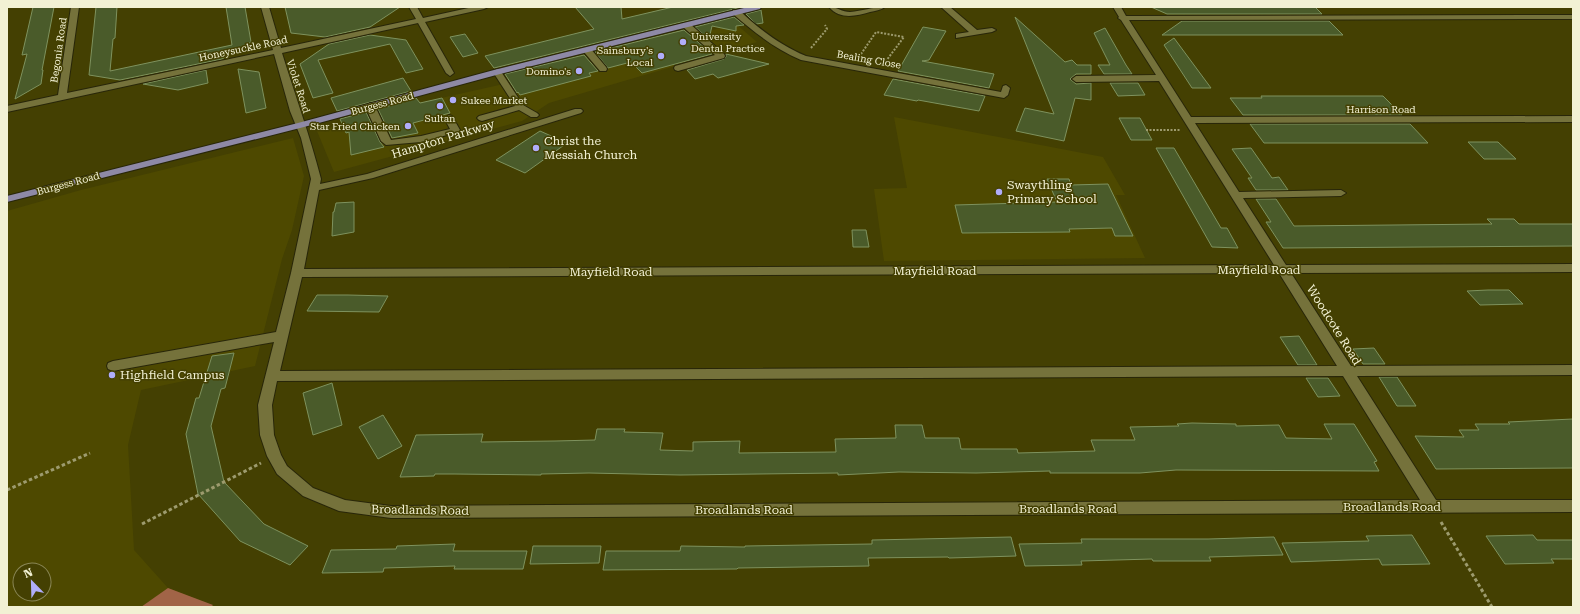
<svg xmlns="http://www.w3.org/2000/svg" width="1580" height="614" viewBox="0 0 1580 614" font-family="'Roboto Serif',serif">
	<rect width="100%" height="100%" fill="#444002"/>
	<!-- built -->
	<path fill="#4e4900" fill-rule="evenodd" d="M736,24l21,18 -208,61 -27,18 -188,51 -17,-41 62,-16 40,-12 89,-20z
		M894,117l209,40 22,38h-9l29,63 -261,3 -10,-72 33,-1z
		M293,138l11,38 -12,54 -10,29 -27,107 -114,24 -13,55 6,105 34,38 49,19h-210v-396l74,-21zM20,570h24v24h-24z"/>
	<!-- forest -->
	<path fill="#a16447" d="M168,588l45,17 -2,2h-70z"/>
	<!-- building -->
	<path fill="#4a5b2a" stroke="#7e925e" d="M33,7h21l-12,63h1l-2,14 -26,15 12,-45 -5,1z
		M96,7h21l-2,31 -2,1 -3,32 122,-26 -6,-38h19l6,35 -29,17 -102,21 -31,-5z
		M285,7h115l-30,20 -45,10 -34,-4z
		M575,7h46l1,12 51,-12h69l-248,61 -9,-12 109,-27z
		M1151,7h164l7,7h-155z
		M761,10l2,13 -7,1 -10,-10z
		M734,17l10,8 -8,1v5l-24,-5 -3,13 -14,-12z
		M1015,17l50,45 7,-2 5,5h14v9h-15l-6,5 6,5 15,-1v17l-16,-2 -11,43 -48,-10 9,-23 29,6z
		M1182,21h147l14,14h-181z
		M923,27l23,4 -17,29 -7,1 72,13 -5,14 -91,-17z
		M1105,28l21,37 6,9h-28l-6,-9h12l-16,-32z
		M684,30l28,24 -70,19 -11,-11 -23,6 -13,-16z
		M465,34l13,19 -15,4 -13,-20z
		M370,35l36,5 17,29 -17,4 -16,-29 -72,16 15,33 -20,5 -13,-34 29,-20z
		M1174,38l37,50h-19l-28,-43z
		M726,54l43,10 -51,14 -5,-4 -18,5 -8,-9 37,-11 2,-2z
		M584,55l14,16 -9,2 2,3 -71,19 -2,-3 -1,1 -12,-19z
		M238,69l21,3 7,36 -20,5z
		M206,70l2,13 -30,7 -35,-6z
		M403,78l8,13 -74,20 -6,-13z
		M893,79l92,17 -6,15 -61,-11 -1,1 -33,-6z
		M1110,83h28l7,12 -27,1z
		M1261,96h122l19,19h-159l-13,-17h32z
		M416,98l4,5 22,-5 8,15 -37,10 5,10 -26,5 -14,-29z
		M366,112l14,30 4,5 -33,8 -2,-23 -3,1 -6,-14z
		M1119,118h21l12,22h-21z
		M1250,124h160l18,19h-164z
		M540,131l27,12 -42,30 -29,-13z
		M1468,142h30l18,17h-32z
		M1156,148h18l47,80h6l11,20 -26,-1z
		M1251,148l21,30 7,-1 9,13h-32l-8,-12h4l-20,-29z
		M1047,179h22l2,6 37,-1 25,52h-18l-3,-8 -43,1 1,3 -108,1 -7,-28 102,-3z
		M1256,199h20l18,27 198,-2 -5,-5h27l5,5h54v22l-290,2 -17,-26h5z
		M354,202v30l-22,4 1,-24h1l2,-9z
		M852,230h14l3,17h-16z
		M1488,290h21l14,14 -43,1 -13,-14z
		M317,295h31l40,1 -9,16 -72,-1z
		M1299,336l18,29h-19l-18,-28z
		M1374,348l11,16h-22l-10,-15z
		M234,353l-9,35 -4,1 -10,37 13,56 40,42 44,22 -18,19 -50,-24 -42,-47 -12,-60 10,-36h3l13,-42z
		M1379,377h18l19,29h-19z
		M1306,378h22l12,18 -22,1z
		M332,383l10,42 -29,10 -10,-42z
		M383,415l19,31 -24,13 -19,-32z
		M1573,419v49l-137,1 -21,-33 49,1 -5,-7h20l-4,-6h35l-2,-2z
		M1192,423l44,1v2l43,-1 7,13 46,1 -8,-15h30l23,37 -3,1 5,9 -203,-1 -36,3h-90v-2l-74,2 -77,-1 -61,3v-2l-158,2 -91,-2 -48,1v1l-87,-1h-19l-1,2 -34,1 16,-42 67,-1 -2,8 74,-1 40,-1 2,-11h28l-1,3 39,1 -3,17 33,1v-9l47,-1 -1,12 97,-1 -1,-13 61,-1 -1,-13h27l3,13h34l2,11h56l1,4 77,-2 -4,-11h44l-5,-13 49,-1 -2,-2z
		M1412,535l18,29 -48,1 -3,-6 -88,3 -9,-19 87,-2 -3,-5z
		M1533,535l4,5h36v19h-22l3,4 -49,1 -19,-28z
		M1011,537l5,19 -67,2 -1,-1 -80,1 1,8 -131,2 -1,1 -134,1 3,-19h74l1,-5 64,1v-1l127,-2v-4z
		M1274,537l9,18 -74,2 2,4h-58l-1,-2 -71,2 1,4 -57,1 -6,-22 63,-1 -1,-4h127z
		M455,544l-2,7h74l-4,18h-69l1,-3 -71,2 -1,4 -61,1 9,-23 65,-1 1,-3z
		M533,546h68l-2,17 -69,1z"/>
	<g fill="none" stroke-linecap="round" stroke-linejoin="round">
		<!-- minor casing -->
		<g stroke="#282609" stroke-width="2">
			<path id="minor" d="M71,7h8l-12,86 206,-43 -12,-43h8l12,41 135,-29 -7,-12h8l6,11 50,-11h15l-4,2 -59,13 29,51 -4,3 -4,-3 -28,-50 -136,30c13,42 28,83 39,126l-1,5 47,-10 208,-65h6l2,2 -2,2 -208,65 -54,12 -15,79 970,-4 -115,-184 -83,1 -4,-3 4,-3 80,-1 -35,-55 -3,-2 1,-1 -6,-10h8l5,9 447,-1v4l-444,1 62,97 382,-1v6l-378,1 44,69 102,-2 5,3 -5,3 -98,2 43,67 287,-1v8l-282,1 60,93 222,-1v10l-216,1 79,124h137v12l-1182,6 -52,-7 -36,-15 -26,-22 -10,-18 -7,-21 -2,-30 16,-63 -161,29 -5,-2 -1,-3 1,-3 5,-2 163,-29 15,-59 20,-94 -10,-41 -11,-27 -16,-57 -267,58v-6l51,-11zM1279,273l58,93 -1057,5 22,-94zM1343,376l77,124 -1029,6 -46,-6 -32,-12 -26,-22 -6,-11 -7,-20 -2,-30 5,-24z
				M829,7c8,0 13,5 21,5 12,-1 22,-5 35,-5 -4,3 -10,4 -15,5 -14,4 -30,8 -41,-5z
				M941,7h9l27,23 15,-2 4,2 -4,2 -36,6v-4l13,-2z
				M733,10h6c20,19 41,35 67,46l195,36 2,-6 3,-1 4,3 -2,7 -4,3 -203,-38c-26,-11 -47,-28 -68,-46z
				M683,23h6l35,31 1,2 -1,2 -46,13 -3,-1 -1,-2 1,-2 40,-11 -32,-28z
				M584,48h6l16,19 1,2 -1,2h-6l-16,-19 -1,-2z
				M497,69l3,1 23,35 14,8 2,2 -2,2h-6l-12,-7 -37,11 -3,-1 -2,-2 2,-2 36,-10 -22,-34z
				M370,103l5,3 16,34 30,-4 29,-7 -6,-11 5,-3 3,1 8,14 -2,2 -37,10 -35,3 -5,-4 -16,-35z"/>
		</g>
		<!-- major casing -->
		<g stroke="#282609" stroke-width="2">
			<path id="major" d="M748,7h13l-1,2 -260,65 -196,53 -297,75v-6l291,-73 196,-53z"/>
		</g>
		<!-- path-far1 -->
		<path stroke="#9d9b6e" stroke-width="2" stroke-dasharray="2 1.5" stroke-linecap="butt" d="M811,48l16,-19 -2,-4
			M859,57l17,-25 28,5 -18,24
			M1146,130h34"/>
		<!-- path -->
		<path stroke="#9d9b6e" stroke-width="3" stroke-dasharray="3.5 2.5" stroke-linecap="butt" d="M7,490l83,-37
			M1441,522l51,85
			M142,524l119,-61"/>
		<!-- minor -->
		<use href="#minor" fill="#75723b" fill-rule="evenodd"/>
		<!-- major -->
		<use href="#major" fill="#8e89a6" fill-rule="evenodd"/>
	</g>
	<!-- markers -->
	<g fill="#b0adfa" stroke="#444002" stroke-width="1.5">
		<circle cx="683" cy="42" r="4"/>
		<circle cx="661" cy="56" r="4"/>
		<circle cx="579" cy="71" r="4"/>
		<circle cx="453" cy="100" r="4"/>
		<circle cx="440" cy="106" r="4"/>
		<circle cx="408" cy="126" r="4"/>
		<circle cx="536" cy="148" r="4"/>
		<circle cx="999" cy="192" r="4"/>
		<circle cx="112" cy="375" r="4"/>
	</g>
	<g text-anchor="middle" stroke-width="3" stroke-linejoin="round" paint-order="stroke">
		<!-- far-poi labels -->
		<g font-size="10" fill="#f2f1d4" stroke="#444002" text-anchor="end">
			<text x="691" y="40" text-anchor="start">University<tspan x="691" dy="12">Dental Practice</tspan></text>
			<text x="653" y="54">Sainsbury's<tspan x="653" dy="12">Local</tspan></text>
			<text x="571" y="75">Domino's</text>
			<text x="461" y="104" text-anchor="start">Sukee Market</text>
			<text x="440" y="122" text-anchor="middle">Sultan</text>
			<text x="400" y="130">Star Fried Chicken</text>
		</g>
		<!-- far-street labels -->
		<g font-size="10" fill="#f2f1d4" stroke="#444002">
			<text transform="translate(243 48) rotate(-12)" y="4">Honeysuckle Road</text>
			<text transform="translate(58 50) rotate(-82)" y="4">Begonia Road</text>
			<text transform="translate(869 59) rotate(10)" y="4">Bealing Close</text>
			<text transform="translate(299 86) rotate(72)" y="4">Violet Road</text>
			<text transform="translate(382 103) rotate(-15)" y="4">Burgess Road</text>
			<text x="1381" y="113">Harrison Road</text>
			<text transform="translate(68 183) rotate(-15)" y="4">Burgess Road</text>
		</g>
		<!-- street labels -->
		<g font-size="12" fill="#f2f1d4" stroke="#444002">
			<text transform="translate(443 139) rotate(-17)" y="4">Hampton Parkway</text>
			<text x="1259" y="274">Mayfield Road</text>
			<text x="935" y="275">Mayfield Road</text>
			<text x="611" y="276">Mayfield Road</text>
			<text transform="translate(1334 325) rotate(58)" y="4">Woodcote Road</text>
			<text x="1392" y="511">Broadlands Road</text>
			<text x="1068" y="513">Broadlands Road</text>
			<text transform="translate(420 510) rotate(1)" y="4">Broadlands Road</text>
			<text x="744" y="514">Broadlands Road</text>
		</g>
		<!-- poi labels -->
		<g font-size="12" fill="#f2f1d4" stroke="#444002" text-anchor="start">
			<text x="544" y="145">Christ the<tspan x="544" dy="14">Messiah Church</tspan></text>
			<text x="1007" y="189">Swaythling<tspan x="1007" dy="14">Primary School</tspan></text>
			<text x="120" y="379">Highfield Campus</text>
		</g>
	</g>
	<!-- border -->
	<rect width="1580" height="614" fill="none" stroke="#f2f1d4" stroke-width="16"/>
	<!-- north arrow -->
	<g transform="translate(32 582) rotate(337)"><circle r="19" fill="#444002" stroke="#8a8756"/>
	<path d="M0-3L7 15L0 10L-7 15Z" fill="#b0adfa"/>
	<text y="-6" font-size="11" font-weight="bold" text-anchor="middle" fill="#f2f1d4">N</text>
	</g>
</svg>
